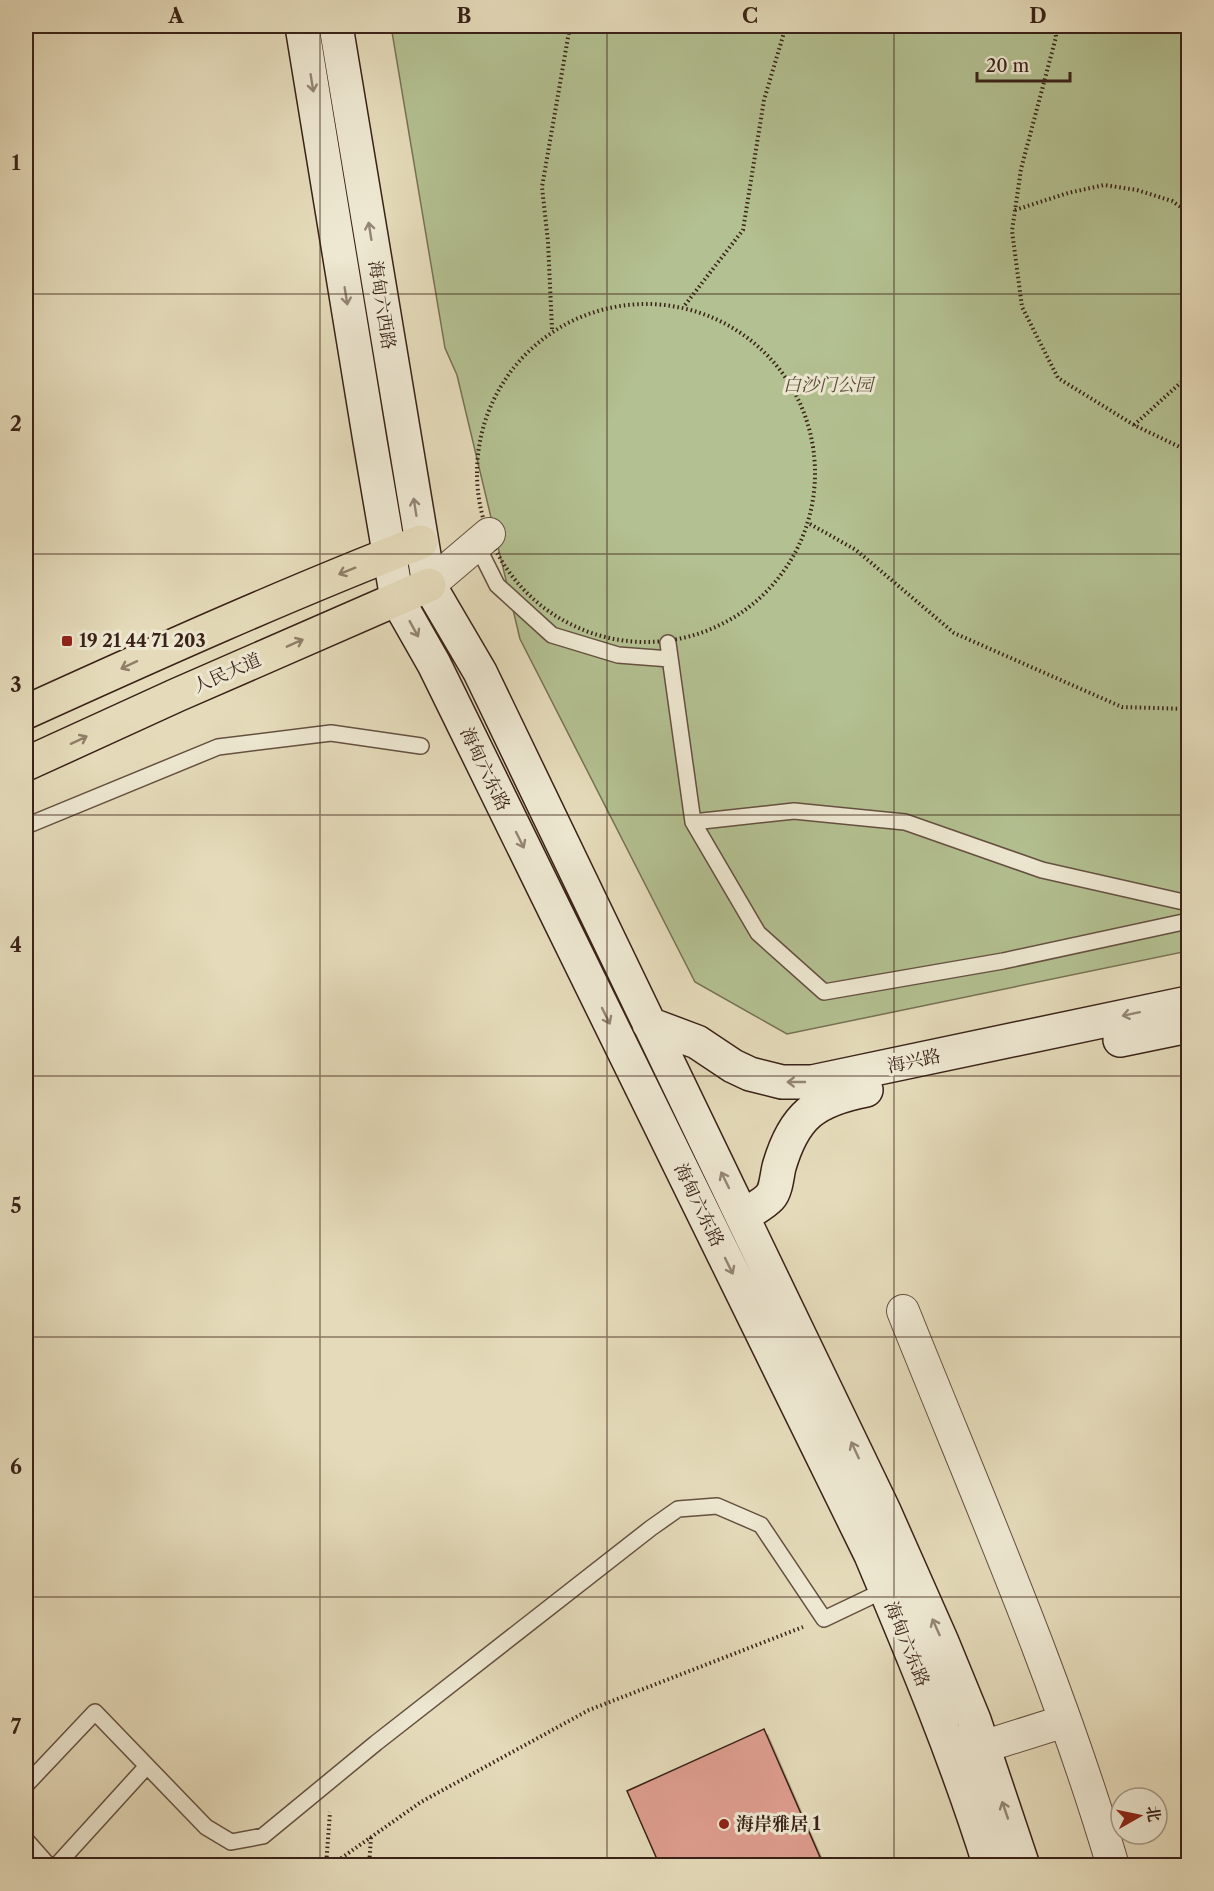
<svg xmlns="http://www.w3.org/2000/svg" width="1214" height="1891" viewBox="0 0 1214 1891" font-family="'Libre Caslon Text','Noto Serif SC',serif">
	<defs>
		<filter id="shadow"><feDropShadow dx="3.5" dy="6" stdDeviation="0" flood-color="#0004"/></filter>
	</defs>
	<rect width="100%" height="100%" fill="#e5dbba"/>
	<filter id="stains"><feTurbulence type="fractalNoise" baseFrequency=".00333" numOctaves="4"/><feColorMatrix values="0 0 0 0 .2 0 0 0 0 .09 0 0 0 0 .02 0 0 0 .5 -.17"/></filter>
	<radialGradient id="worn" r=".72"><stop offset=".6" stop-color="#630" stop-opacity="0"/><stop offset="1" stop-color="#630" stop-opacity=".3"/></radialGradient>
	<!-- green -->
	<path fill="#b3c091" stroke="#767154" stroke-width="1.5" d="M391,26h797v925l-401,83 -92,-52 -175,-343 -63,-264 -12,-27z"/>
	<!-- building -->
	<path fill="#df9e90" stroke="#3a2218" stroke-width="1.5" filter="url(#shadow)" d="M764,1729l56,128 -19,9h-141l-33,-75z"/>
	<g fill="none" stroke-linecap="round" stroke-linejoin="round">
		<!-- lane casing -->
		<g stroke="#655040" stroke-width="18">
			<path id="lane" d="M477,545l20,40 55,50 66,20 52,4
				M668,643l25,179 65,111 66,59 179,-31 185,-40
				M693,822l101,-11 111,11 137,48 146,33
				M26,826l192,-79 113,-14 90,13
				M26,1785l69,-73 111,115 25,15 32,-6 113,-93 275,-215 27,-19 39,-3 44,19 63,94 65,-31
				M26,1840l23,26
				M56,1866l91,-100"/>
		</g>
		<!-- street casing -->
		<g stroke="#655040" stroke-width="34">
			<path id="street" d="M429,585l60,-51
				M903,1311c73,183 154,365 210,555
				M957,1755l108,-34"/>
		</g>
		<!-- secondary casing -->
		<g stroke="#3a2218" stroke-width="36">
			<path id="secondary" d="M302,26l68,415 27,158 37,65 437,891c43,102 86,205 119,311
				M336,26l93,559 51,87 404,839 58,131 32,78 49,146
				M649,1024l48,18 36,24 17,8 32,8h30l376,-79
				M1120,1040l68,-14
				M743,1216c8,-6 20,-11 27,-19 6,-6 7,-22 9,-30 15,-52 36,-67 87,-77"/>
		</g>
		<!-- primary casing -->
		<g stroke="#3a2218" stroke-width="36">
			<path id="primary" d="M26,712c130,-59 261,-118 395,-170
				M26,764l151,-69 252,-110"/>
		</g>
		<!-- path -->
		<path stroke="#3a2218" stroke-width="4" stroke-dasharray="1.5 3" stroke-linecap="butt" d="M1055,26l1,11 -35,132 -9,62 10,76 36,71 76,47 54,26
			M1015,210l53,-17 36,-8 33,5 35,11 16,11
			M477 473a169 169 0 1 1 338 0a169 169 0 1 1-338 0Z
			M685,305l58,-75 21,-130 22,-74
			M552,329l-4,-87 -6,-55 28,-161
			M1134,425l53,-48 1,-6
			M810,524l46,26 98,83 168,74 66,2
			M326,1866l4,-54
			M330,1866l91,-64 168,-92 214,-83
			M369,1866l2,-29"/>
		<!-- lane -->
		<use href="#lane" stroke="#eee8d2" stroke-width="15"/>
		<!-- street -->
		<use href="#street" stroke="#eee8d2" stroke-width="32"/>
		<!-- secondary -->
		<use href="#secondary" stroke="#eee8d2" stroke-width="33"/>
		<!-- primary -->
		<use href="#primary" stroke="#e5dbba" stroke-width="33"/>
	</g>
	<!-- one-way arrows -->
	<defs><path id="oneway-shaft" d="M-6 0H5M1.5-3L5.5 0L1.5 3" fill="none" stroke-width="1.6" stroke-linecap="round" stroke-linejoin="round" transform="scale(1.5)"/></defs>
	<g stroke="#948575">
		<use href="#oneway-shaft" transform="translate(312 83) rotate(81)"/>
		<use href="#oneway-shaft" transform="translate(370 231) rotate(-99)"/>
		<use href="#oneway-shaft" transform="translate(346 296) rotate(81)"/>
		<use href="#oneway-shaft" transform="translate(415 507) rotate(-99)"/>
		<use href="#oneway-shaft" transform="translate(414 629) rotate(61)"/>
		<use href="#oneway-shaft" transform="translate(520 840) rotate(64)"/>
		<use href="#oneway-shaft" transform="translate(1131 1014) rotate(168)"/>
		<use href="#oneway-shaft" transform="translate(606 1016) rotate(64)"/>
		<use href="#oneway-shaft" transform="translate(796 1082) rotate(-180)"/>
		<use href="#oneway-shaft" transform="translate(725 1180) rotate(-116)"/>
		<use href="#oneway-shaft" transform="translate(729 1266) rotate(64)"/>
		<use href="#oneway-shaft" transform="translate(855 1450) rotate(-115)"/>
		<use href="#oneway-shaft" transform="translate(936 1627) rotate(-114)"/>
		<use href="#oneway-shaft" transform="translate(1005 1810) rotate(-109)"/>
	</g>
	<g stroke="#907e69">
		<use href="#oneway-shaft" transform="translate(347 571) rotate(158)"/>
		<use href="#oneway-shaft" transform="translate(295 643) rotate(-24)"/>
		<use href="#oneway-shaft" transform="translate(129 665) rotate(155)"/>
		<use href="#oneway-shaft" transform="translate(79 740) rotate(-25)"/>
	</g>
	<!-- grid -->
	<path fill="none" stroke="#3a2218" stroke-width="1.5" stroke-opacity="0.55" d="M320,26v1840M607,26v1840M894,26v1840M26,294h1162M26,554h1162M26,815h1162M26,1076h1162M26,1337h1162M26,1597h1162"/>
	<!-- markers -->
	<g fill="#8f2418" stroke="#eee8d2" stroke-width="2">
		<rect x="61" y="635" width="12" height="12" rx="3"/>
		<circle cx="724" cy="1824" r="6"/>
	</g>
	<g text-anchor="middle" stroke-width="6" stroke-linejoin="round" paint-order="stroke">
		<!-- street labels -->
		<g font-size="18" fill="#3a2218" stroke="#eee8d2">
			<text transform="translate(382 305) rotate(81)" y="6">海甸六西路</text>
			<text transform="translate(227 673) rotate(-24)" y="6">人民大道</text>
			<text transform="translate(485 769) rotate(64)" y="6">海甸六东路</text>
			<text transform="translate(914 1061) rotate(-12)" y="6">海兴路</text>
			<text transform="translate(699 1205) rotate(64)" y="6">海甸六东路</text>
			<text transform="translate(907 1644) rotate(68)" y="6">海甸六东路</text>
		</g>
		<!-- park labels -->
		<g font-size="18" font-style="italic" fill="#584a36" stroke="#eee8d2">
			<text x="828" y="391">白沙门公园</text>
		</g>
		<!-- poi labels -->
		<g font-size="18" font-weight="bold" fill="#3a2218" stroke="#eee8d2" text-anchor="start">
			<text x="79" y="647">19 21 44 71 203</text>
			<text x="736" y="1830">海岸雅居 1</text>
		</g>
	</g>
	<!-- margin -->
	<rect width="1214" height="1891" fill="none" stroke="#e5dbba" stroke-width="66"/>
	<!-- north arrow -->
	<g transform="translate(1139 1816) rotate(81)"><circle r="28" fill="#eee8d2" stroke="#a69988" stroke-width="1.5"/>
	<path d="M0-4.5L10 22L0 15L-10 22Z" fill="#8f2418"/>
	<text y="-9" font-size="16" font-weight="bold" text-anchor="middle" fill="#3a2218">北</text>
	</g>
	<!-- scale -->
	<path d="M977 72v9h93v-9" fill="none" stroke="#3a2218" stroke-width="3"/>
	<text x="986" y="72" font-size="18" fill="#3a2218" stroke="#eee8d2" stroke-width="4.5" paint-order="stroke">20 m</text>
	<rect x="33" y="33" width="1148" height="1825" fill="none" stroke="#3a2218" stroke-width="2"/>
	<g font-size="20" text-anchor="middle" font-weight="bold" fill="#3a2218">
		<text x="176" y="23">A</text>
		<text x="464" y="23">B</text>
		<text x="750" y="23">C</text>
		<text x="1038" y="23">D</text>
		<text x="16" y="170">1</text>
		<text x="16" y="431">2</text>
		<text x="16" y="692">3</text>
		<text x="16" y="952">4</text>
		<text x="16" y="1213">5</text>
		<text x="16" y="1474">6</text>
		<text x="16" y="1734">7</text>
	</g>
	<rect width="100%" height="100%" filter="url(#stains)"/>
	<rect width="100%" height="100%" fill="url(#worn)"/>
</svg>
